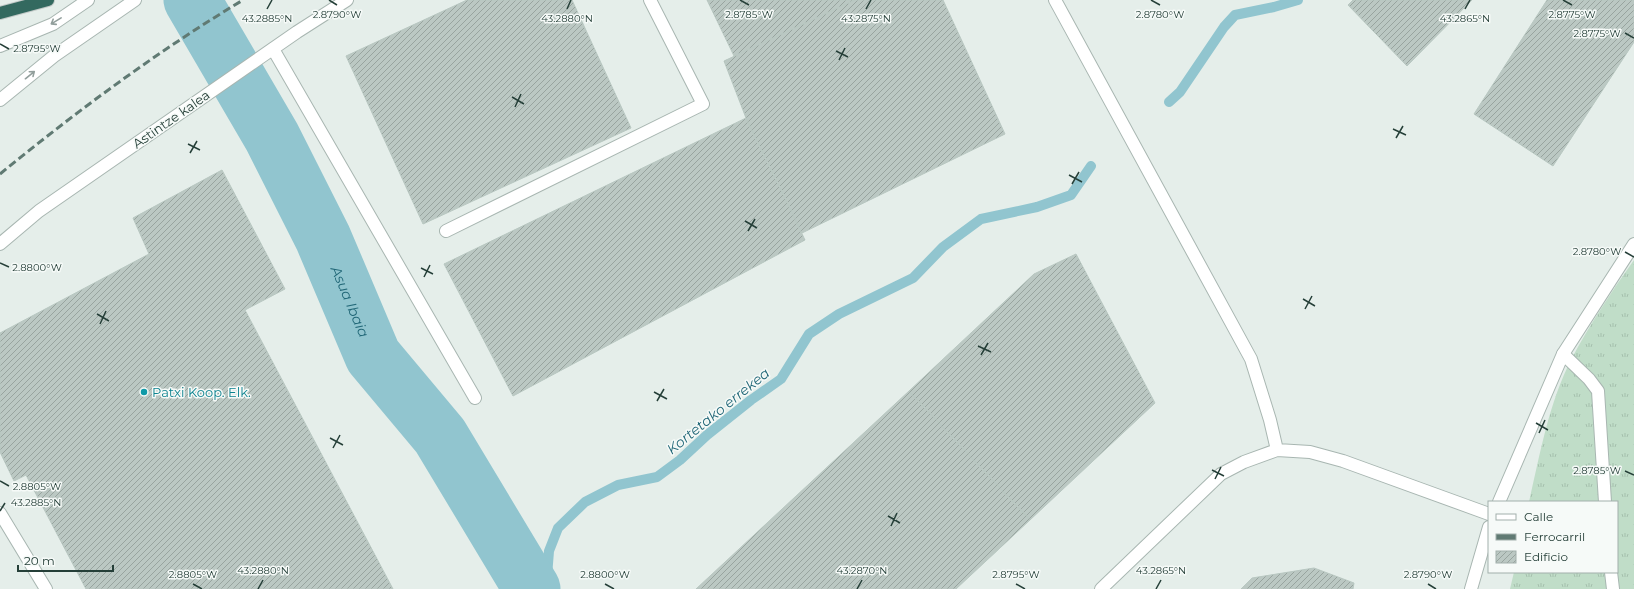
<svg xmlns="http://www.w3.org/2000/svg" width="1634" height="589" viewBox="0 0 1634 589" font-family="Montserrat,sans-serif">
	<defs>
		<pattern id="grass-tufts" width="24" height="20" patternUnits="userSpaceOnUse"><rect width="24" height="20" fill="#c0ddc8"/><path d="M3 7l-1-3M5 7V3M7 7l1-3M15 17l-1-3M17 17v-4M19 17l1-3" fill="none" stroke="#a5bfad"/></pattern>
		<pattern id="building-hatch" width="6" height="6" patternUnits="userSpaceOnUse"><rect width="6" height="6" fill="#bbc8c3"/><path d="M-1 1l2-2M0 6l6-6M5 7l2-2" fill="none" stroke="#98a49f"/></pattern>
	</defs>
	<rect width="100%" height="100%" fill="#e5eeea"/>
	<!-- grass -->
	<path fill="url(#grass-tufts)" d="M1634,260v329h-124l4,-17h103v-70h-88c11,-48 20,-100 43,-144 18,-34 40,-67 62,-98z"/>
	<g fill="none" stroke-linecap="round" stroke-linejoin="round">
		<!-- stream -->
		<path stroke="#91c5cf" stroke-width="10" d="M1169,102l11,-10 44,-65 11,-12 39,-8 24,-7
			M546,589l3,-38 9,-23 27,-26 33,-17 39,-8 23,-17 27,-25 44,-35 30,-21 28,-45 30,-20 74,-36 30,-31 38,-28 56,-12 34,-12 20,-29"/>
		<!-- river -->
		<path stroke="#91c5cf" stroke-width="57" id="s1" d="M192,0l80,137 51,101 50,118 67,80 92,153"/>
	</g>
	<!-- building -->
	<path fill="url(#building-hatch)" stroke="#b8c7c1" d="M467,0h105l59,128 -208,96 -77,-168z
		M707,0h148l-121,56z
		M855,0h88l62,134 -203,99 -56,-115 -22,-57z
		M1353,0h119l-65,66 -59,-61z
		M1547,0h87v42l-81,124 -79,-52z
		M746,118l59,122 -292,156 -69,-132z
		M222,170l63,119 -40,21 148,279h-307l-60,-114 -12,6 -14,-29v-119l149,-79 -16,-36z
		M1076,254l79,149 -125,117 -121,-129 125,-117z
		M909,391l121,129 -74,69h-260z
		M1314,568l40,15 -1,6h-112l11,-11z"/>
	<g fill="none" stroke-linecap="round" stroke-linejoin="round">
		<!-- service casing -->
		<g stroke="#a8b6b1" stroke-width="14">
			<path id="service" d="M273,49l202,349
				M446,231l257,-127 -53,-104
				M1563,354l26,25 9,12 7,111
				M1611,572l2,17"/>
		</g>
		<!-- minor casing -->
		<g stroke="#a8b6b1" stroke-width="14">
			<path id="minor" d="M1055,0l196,359 19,61 7,30 33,2 33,9 146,53
				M0,244l39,-33 258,-179 50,-32
				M1499,502l64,-148 71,-110
				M0,513l46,76
				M1101,589l120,-115 23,-12 33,-12
				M1471,589l18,-62"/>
		</g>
		<!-- tertiary casing -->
		<g stroke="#a8b6b1" stroke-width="14">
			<path id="tertiary" d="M0,46l53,-22 35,-24
				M0,100l54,-44 81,-56"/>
		</g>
		<!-- motorway casing -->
		<g stroke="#c2c9c7" stroke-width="14">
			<path id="motorway" d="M0,13l48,-13"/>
		</g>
		<!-- service -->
		<use href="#service" stroke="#fff" stroke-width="12"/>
		<!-- minor -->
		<use href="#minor" stroke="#fff" stroke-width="12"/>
		<!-- tertiary -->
		<use href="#tertiary" stroke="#fff" stroke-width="12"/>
		<!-- motorway -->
		<use href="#motorway" stroke="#33695f" stroke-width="12"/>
		<!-- rail -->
		<path stroke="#607a73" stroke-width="3" stroke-dasharray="8 4" stroke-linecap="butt" d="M0,174c77,-63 158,-123 243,-174"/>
	</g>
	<!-- one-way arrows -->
	<defs><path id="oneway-shaft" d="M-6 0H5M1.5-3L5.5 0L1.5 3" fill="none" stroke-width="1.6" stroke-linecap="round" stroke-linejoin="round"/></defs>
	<g stroke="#929f9c">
		<use href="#oneway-shaft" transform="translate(56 21) rotate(149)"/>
		<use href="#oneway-shaft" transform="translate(30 75) rotate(-39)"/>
	</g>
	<!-- ticks -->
	<path fill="none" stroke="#253f38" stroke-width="1.5" d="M329,0l8,5M740,0l9,5M1151,0l9,5M1563,0l9,5M267,9l5,-9M567,9l4,-9M866,9l5,-9M1465,9l5,-9M1625,33l9,5M0,44l9,5M836,51l12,6M839,60l6,-12M512,97l12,7M515,107l6,-13M1393,129l13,6M1396,138l7,-12M188,144l12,6M190,153l7,-12M1069,175l13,7M1072,184l7,-12M745,221l12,7M748,231l7,-12M1625,252l9,5M0,263l9,4M421,268l12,6M424,277l6,-12M1303,299l12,7M1305,309l7,-13M97,314l12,7M100,324l6,-13M978,346l13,6M981,355l7,-12M654,392l13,7M657,401l7,-12M1536,423l12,7M1539,433l6,-13M330,438l13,7M333,448l7,-13M1212,470l12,6M1625,471l9,4M1215,479l6,-12M0,481l9,5M0,511l5,-8M888,516l12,7M891,526l6,-13M193,584l9,5M605,584l9,5M1016,584l9,5M1428,584l8,5M258,589l5,-9M857,589l5,-9M1156,589l5,-9"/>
	<!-- markers -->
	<circle fill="#0f9aa8" stroke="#f6faf8" stroke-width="1.5" cx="144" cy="392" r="4"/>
	<g text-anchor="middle" stroke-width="3" stroke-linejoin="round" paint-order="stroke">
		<!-- street labels -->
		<g font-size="13" fill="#253f38" stroke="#f6faf8">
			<text transform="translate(171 119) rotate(-35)" y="5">Astintze kalea</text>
		</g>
		<!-- culture labels -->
		<g font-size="13" fill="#0d838f" stroke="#f6faf8" text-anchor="start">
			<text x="152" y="397">Patxi Koop. Elk.</text>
		</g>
		<!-- water labels -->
		<g font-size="14" font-style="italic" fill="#226878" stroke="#f6faf8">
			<text dy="5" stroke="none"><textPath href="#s1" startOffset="341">Asua Ibaia</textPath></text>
			<text transform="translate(718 411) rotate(-39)" y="5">Kortetako errekea</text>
		</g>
	</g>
	<g font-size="10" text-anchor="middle" fill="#253f38" stroke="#f6faf8" stroke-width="3" stroke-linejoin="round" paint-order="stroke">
		<text x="1572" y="18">2.8775°W</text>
		<text x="337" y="18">2.8790°W</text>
		<text x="749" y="18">2.8785°W</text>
		<text x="1160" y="18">2.8780°W</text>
		<text x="267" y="22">43.2885°N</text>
		<text x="567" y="22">43.2880°N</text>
		<text x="866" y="22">43.2875°N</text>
		<text x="1465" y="22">43.2865°N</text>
		<text x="1597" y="37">2.8775°W</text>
		<text x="37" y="52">2.8795°W</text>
		<text x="1597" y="255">2.8780°W</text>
		<text x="37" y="271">2.8800°W</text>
		<text x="1597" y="474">2.8785°W</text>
		<text x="37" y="490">2.8805°W</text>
		<text x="36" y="506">43.2885°N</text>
		<text x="263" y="574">43.2880°N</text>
		<text x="862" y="574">43.2870°N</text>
		<text x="1161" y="574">43.2865°N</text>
		<text x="193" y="578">2.8805°W</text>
		<text x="605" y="578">2.8800°W</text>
		<text x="1016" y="578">2.8795°W</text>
		<text x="1428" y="578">2.8790°W</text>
	</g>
	<!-- legend -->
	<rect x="1488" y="501" width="130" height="72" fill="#f6faf8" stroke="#a2afab"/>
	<rect x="1496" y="514" width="20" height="6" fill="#ffffff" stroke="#a2afab"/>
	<text x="1524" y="521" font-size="12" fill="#253f38">Calle</text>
	<rect x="1496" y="534" width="20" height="6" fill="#607a73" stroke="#a2afab"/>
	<text x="1524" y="541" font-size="12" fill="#253f38">Ferrocarril</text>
	<rect x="1496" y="551" width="20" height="12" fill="url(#building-hatch)" stroke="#a2afab"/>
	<text x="1524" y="561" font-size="12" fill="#253f38">Edificio</text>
	<!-- scale -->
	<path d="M18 565v6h95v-6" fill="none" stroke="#253f38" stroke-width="2"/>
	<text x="24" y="565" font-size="12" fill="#253f38" stroke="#f6faf8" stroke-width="3" paint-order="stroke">20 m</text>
</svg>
